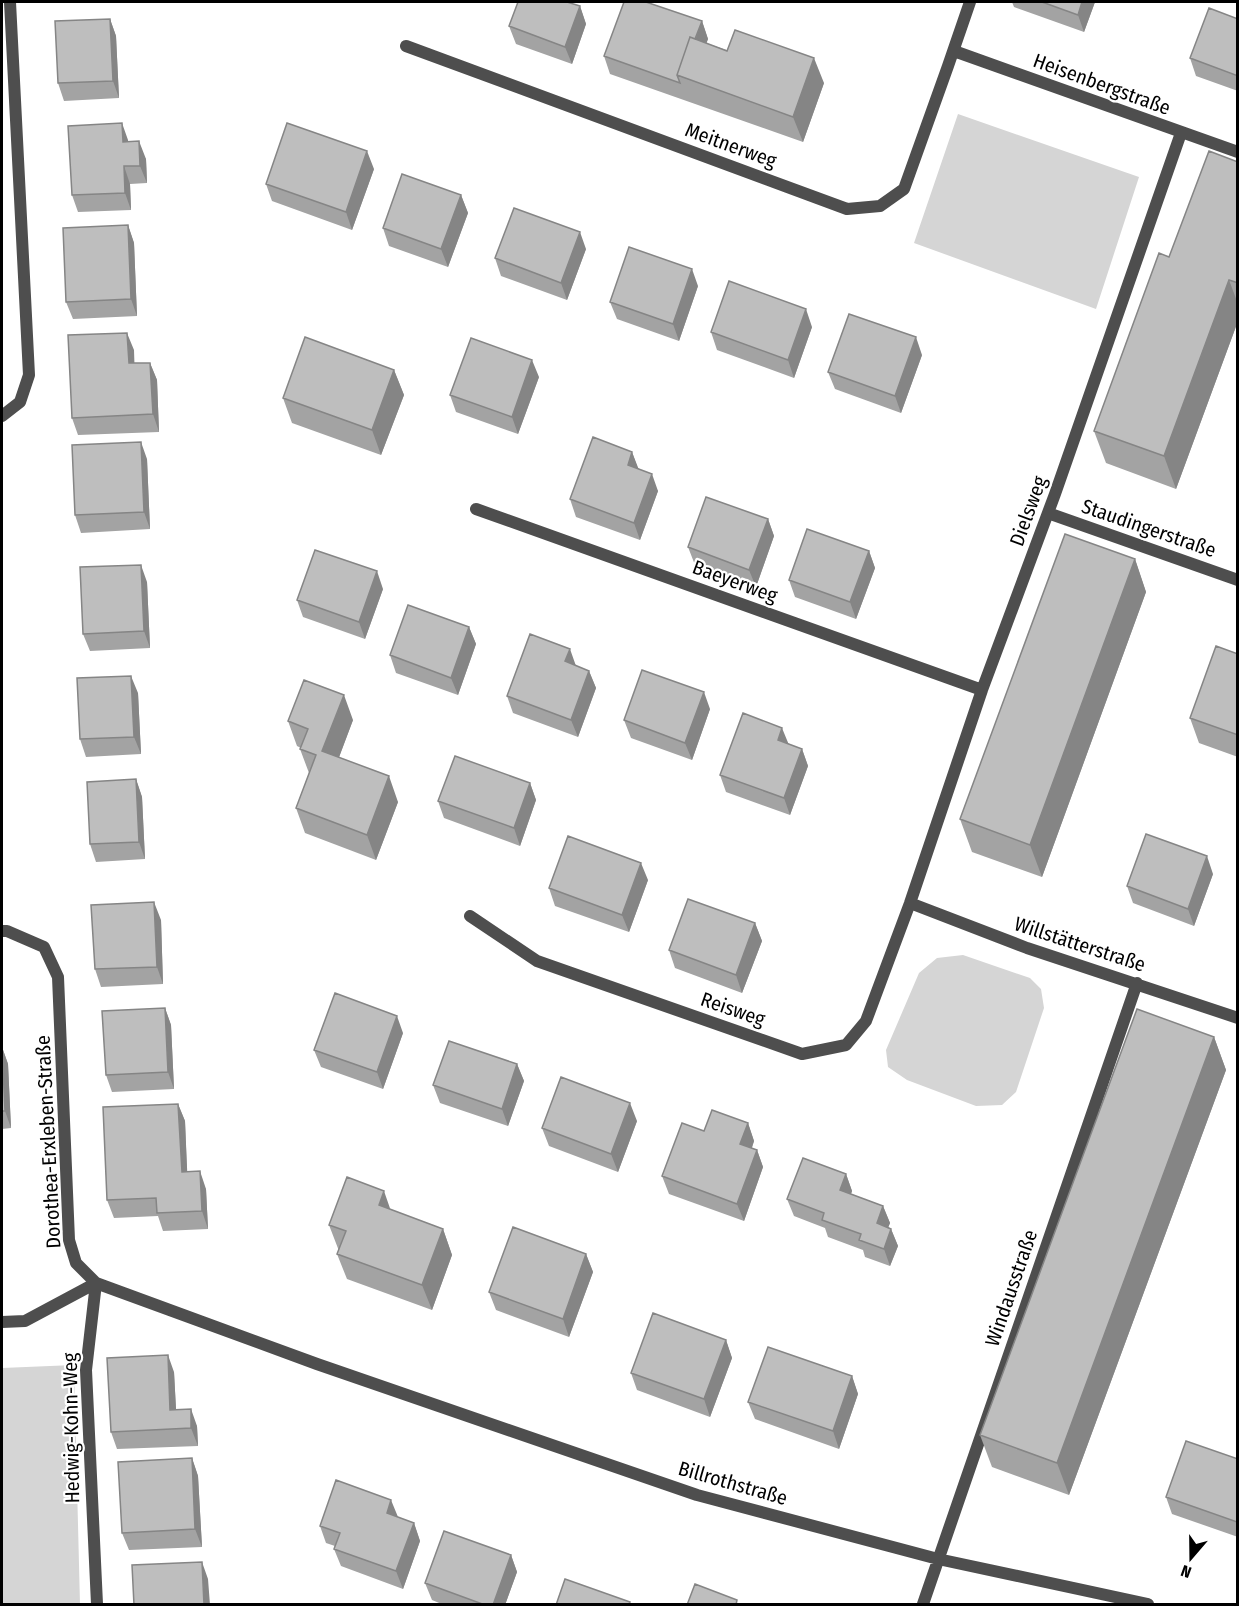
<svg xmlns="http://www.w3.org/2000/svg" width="1239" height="1606" viewBox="0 0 1239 1606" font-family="'Fira Sans Condensed',sans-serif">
	<rect width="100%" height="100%" fill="#fff"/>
	<!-- green -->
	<path fill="#d5d5d5" d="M958,114l181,63 -43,132 -182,-66z
		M963,955l67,23 11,11 3,19 -28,84 -14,13 -26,1 -69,-26 -19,-13 -2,-17 33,-77 18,-15z
		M74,1365l6,239h-78v-236z"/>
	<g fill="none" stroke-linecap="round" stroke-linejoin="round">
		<!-- minor -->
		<path stroke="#4e4e4e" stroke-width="12" d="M406,46l441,163 33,-3 24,-17 44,-123 22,-64
			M954,51l284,101
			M2,416l18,-14 9,-27 -19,-373
			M476,509l506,181
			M1048,513l190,67
			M910,903l117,45 211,70
			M470,916l67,45 265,93 44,-9 20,-24 44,-118 72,-213 73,-196 126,-361
			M2,931h5l37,16 14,30 11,263 7,23 20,20 221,81 380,131 241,64 210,45
			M96,1283l-10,87 11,234
			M2,1322l23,-1 71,-38
			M923,1604l214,-621"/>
	</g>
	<!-- wall -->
	<path fill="#a3a3a3" d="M1012,2h83l-11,30 -70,-25z
		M580,6l6,18 -14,40 -56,-20 -7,-18z
		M110,19l6,17 3,62 -55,3 -6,-18z
		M1238,19v72l-42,-15 -6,-18z
		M702,21l6,18 -2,4 118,40 -21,59 -193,-68 -6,-18z
		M128,140v2l18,17 1,24 -17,1 1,26 -53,2 -6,-17z
		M1238,162v159l-62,168 -70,-26 -12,-32 75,-174z
		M374,169l-22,61 -80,-29 -6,-17z
		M461,195l7,18 -20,54 -59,-21 -6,-18z
		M128,225l6,18 3,73 -64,3 -7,-17z
		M586,249l-19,51 -66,-24 -6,-18z
		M698,286l-19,55 -62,-22 -7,-17z
		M812,327l-18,51 -77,-28 -6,-18z
		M134,350v13h16l7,17 2,52 -81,3 -6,-17z
		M922,355l-21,58 -66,-24 -7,-17z
		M394,370l10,25 -23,60 -89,-32 -9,-25z
		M539,377l-21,57 -62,-22 -6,-17z
		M632,452l6,17 20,22 -18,49 -64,-23 -6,-18z
		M147,459l3,70 -69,4 -6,-18z
		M768,519l6,17 -18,51 -61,-22 -7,-18z
		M869,551l6,17 -19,51 -61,-22 -6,-17z
		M1135,559l11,33 -104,285 -70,-25 -12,-33z
		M147,582l3,66 -60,3 -7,-17z
		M383,589l-18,50 -62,-22 -6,-17z
		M469,627l7,17 -18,51 -62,-22 -6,-18z
		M1238,654v103l-39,-14 -9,-25z
		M589,671l7,17 -18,49 -65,-24 -6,-17z
		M138,693l3,61 -55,3 -6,-18z
		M710,709l-18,51 -61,-22 -7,-18z
		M353,720l-14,37 59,45 -22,58 -71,-27 -9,-25 13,-35 -9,-24 1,-1 -4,-2 -9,-25z
		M788,744l14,5 6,17 -18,49 -64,-23 -6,-17z
		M136,779l6,18 3,62 -49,3 -6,-18z
		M530,783l6,17 -16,46 -76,-28 -6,-17z
		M1213,874l-19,52 -61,-23 -6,-17z
		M648,880l-19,52 -74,-26 -6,-18z
		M161,920l2,64 -62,3 -6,-18z
		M755,923l7,18 -20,52 -67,-25 -6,-18z
		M165,1008l6,17 3,64 -62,3 -6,-17z
		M403,1033l-20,56 -62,-22 -7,-17z
		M1214,1037l12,33 -157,425 -77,-28 -12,-32z
		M2,1047l6,17 3,64 -9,1z
		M517,1064l7,17 -16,45 -68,-23 -7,-18z
		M178,1104l7,17 2,51 19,17 2,40 -45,2 -5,-15 -44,2 -7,-18z
		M637,1121l-19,51 -69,-26 -7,-18z
		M748,1123l6,18 -2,7 5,2 6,17 -19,54 -75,-27 -7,-18 42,-45z
		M846,1174l6,17 -1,3 32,12 7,17 -2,4 3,2 7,17 -8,20 -25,-9 -2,-7 -35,-13 -3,-9 -31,-12 -7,-17z
		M391,1210l52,19 9,26 -20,55 -85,-31 -10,-25 2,-3 -10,-26z
		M586,1254l7,18 -24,65 -73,-27 -7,-18z
		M726,1340l6,18 -22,59 -73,-27 -6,-17z
		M174,1372l2,38 21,16 1,20 -81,3 -6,-17z
		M852,1376l6,18 -19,55 -84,-30 -7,-17z
		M192,1458l6,18 4,71 -73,3 -7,-17z
		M1238,1459v78l-66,-23 -6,-17z
		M398,1517l16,6 6,18 -17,48 -62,-23 -7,-17 1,-3 -9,-3 -6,-17z
		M511,1555l6,17 -12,33h-61l-12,-5 -7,-17z"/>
	<!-- shaded-wall -->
	<path fill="#858585" d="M1082,2h13l-11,30 -6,-17z
		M580,6l6,18 -14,40 -7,-17z
		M110,19l6,17 3,62 -6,-17z
		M702,21l6,18 -15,42 -11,-4z
		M814,58l10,25 -21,59 -10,-25z
		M122,123l6,17 1,20 -6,-18z
		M139,141l7,18 1,24 -7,-17z
		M367,151l7,18 -22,61 -6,-18z
		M124,166l6,18 1,26 -6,-17z
		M461,195l7,18 -20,54 -7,-18z
		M128,225l6,18 3,73 -6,-17z
		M580,232l6,17 -19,51 -6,-17z
		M692,269l6,17 -19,55 -6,-17z
		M1229,280l9,24v17l-62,168 -12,-33z
		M806,309l6,18 -18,51 -6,-18z
		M127,333l7,17 1,31 -6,-18z
		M916,337l6,18 -21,58 -6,-17z
		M532,360l7,17 -21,57 -6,-17z
		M150,363l7,17 2,52 -6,-18z
		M394,370l10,25 -23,60 -9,-25z
		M141,442l6,17 3,70 -6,-17z
		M632,452l7,18 -11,-5z
		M652,474l6,17 -18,49 -6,-17z
		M768,519l6,17 -18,51 -7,-17z
		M869,551l6,17 -19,51 -6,-17z
		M1135,559l11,33 -104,285 -12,-32z
		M141,565l6,17 3,66 -6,-17z
		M377,571l6,18 -18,50 -6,-17z
		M469,627l7,17 -18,51 -7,-17z
		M570,649l6,17 -11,-5z
		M589,671l7,17 -18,49 -7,-17z
		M131,676l7,17 3,61 -7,-17z
		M704,692l6,17 -18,51 -7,-17z
		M344,695l9,25 -21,56 -10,-25z
		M782,728l7,17 -11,-5z
		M802,749l6,17 -18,49 -6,-17z
		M389,776l9,26 -22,58 -9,-25z
		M136,779l6,18 3,62 -6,-17z
		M530,783l6,17 -16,46 -6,-18z
		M1207,856l6,18 -19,52 -6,-17z
		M641,863l7,17 -19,52 -7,-17z
		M154,902l7,18 2,64 -6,-17z
		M755,923l7,18 -20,52 -6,-18z
		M165,1008l6,17 3,64 -6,-17z
		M397,1016l6,17 -20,56 -6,-17z
		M1214,1037l12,33 -157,425 -12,-32z
		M2,1047l6,17 3,64 -6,-17z
		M517,1064l7,17 -16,45 -6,-17z
		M630,1103l7,18 -19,51 -7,-18z
		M178,1104l7,17 3,69 -6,-18z
		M748,1123l6,18 -7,20 -7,-17z
		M757,1150l6,17 -19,54 -7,-17z
		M200,1171l6,18 2,40 -6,-18z
		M846,1174l6,17 -6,16 -6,-17z
		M384,1191l9,26 -14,-12z
		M883,1206l7,17 -7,18 -6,-18z
		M443,1229l9,26 -20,55 -10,-25z
		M891,1229l7,17 -8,20 -6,-17z
		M586,1254l7,18 -24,65 -6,-18z
		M726,1340l6,18 -22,59 -6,-18z
		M168,1355l6,17 3,55 -7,-17z
		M852,1376l6,18 -19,55 -6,-18z
		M191,1409l6,17 1,20 -7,-18z
		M192,1458l6,18 4,71 -7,-18z
		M391,1500l7,17 -11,-4z
		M414,1523l6,18 -17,48 -7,-18z
		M511,1555l6,17 -12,33h-12z
		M202,1562l6,17 2,26h-6z"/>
	<!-- building -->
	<path fill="#bebebe" stroke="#858585" stroke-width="1.5" d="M518,2h49l13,4 -15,41 -56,-21z
		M624,2h22l56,19 -7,18 -5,-2 -13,38 3,8 -76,-27z
		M1042,2h40l-4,13z
		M1209,8l29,11v57l-48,-18z
		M110,19l3,62 -55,2 -3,-62z
		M735,30l79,28 -21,59 -116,-42 13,-38 37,14z
		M122,123l1,19 16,-1 1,25h-16l1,27 -53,2 -4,-69z
		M287,123l80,28 -21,61 -80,-28z
		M1209,151l29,11v121l-9,-3 -65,176 -70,-25 65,-178 10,4z
		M402,174l59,21 -20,54 -58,-21z
		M514,208l66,24 -19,51 -66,-25z
		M128,225l3,74 -65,3 -3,-74z
		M629,247l63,22 -19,55 -63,-22z
		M729,281l77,28 -18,51 -77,-28z
		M849,314l67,23 -21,59 -67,-24z
		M127,333l2,30h21l3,51 -81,4 -4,-83z
		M305,337l89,33 -22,60 -89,-32z
		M471,338l61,22 -20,57 -62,-22z
		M593,437l39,15 -4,13 24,9 -18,49 -64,-24z
		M141,442l3,70 -69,3 -3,-70z
		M706,497l62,22 -19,51 -61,-23z
		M807,529l62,22 -19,51 -61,-22z
		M1065,534l70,25 -105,286 -70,-26z
		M315,550l62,21 -18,51 -62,-22z
		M141,565l3,66 -61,3 -3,-67z
		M408,605l61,22 -18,51 -61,-23z
		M530,634l40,15 -5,12 24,10 -18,49 -64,-24z
		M1216,646l22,8v81l-48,-17z
		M642,670l62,22 -19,51 -61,-23z
		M131,676l3,61 -54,2 -3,-61z
		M304,680l40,15 -22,56 67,25 -22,59 -71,-27 20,-53 -16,-6 8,-20 -20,-8z
		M743,713l39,15 -4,12 24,9 -18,49 -64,-23z
		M455,756l75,27 -16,45 -76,-27z
		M136,779l3,63 -49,2 -3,-62z
		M1146,834l61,22 -19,53 -61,-23z
		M568,836l73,27 -19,52 -73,-27z
		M688,899l67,24 -19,52 -67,-25z
		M154,902l3,65 -62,2 -4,-64z
		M335,993l62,23 -20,56 -63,-22z
		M165,1008l3,64 -62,3 -4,-64z
		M1137,1009l77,28 -157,426 -77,-28z
		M449,1041l68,23 -15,45 -69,-24z
		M2,1047l3,64h-3z
		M561,1077l69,26 -19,51 -69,-26z
		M178,1104l4,68 18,-1 2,40 -45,2 -1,-15 -49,2 -4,-93z
		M712,1110l36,13 -8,21 17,6 -20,54 -75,-28 20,-53 22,8z
		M803,1158l43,16 -6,16 43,16 -6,17 14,6 -7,20 -25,-9 2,-6 -39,-14 2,-7 -37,-14z
		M347,1177l37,14 -5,14 64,24 -21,56 -85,-31 9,-23 -17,-6z
		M513,1227l73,27 -23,65 -74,-27z
		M653,1313l73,27 -22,59 -73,-26z
		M768,1347l84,29 -19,55 -85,-29z
		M168,1355l2,55 21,-1v19l-80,4 -4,-74z
		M1186,1441l52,18 -1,63 -71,-25z
		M192,1458l3,71 -73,4 -4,-71z
		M336,1480l55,20 -4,13 27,10 -18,48 -62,-22 6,-16 -20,-7z
		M444,1531l67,24 -18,50h-8l-60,-22z
		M202,1562l2,43h-70l-2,-40z
		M565,1579l65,23 -1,3h-73z
		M695,1584l42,16 -1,5h-49z"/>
	<g text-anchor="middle" stroke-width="4.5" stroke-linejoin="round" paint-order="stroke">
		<!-- street labels -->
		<g font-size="20" fill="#000" stroke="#fff">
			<text transform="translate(1102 84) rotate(20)" y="7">Heisenbergstraße</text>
			<text transform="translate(731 145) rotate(20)" y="7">Meitnerweg</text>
			<text transform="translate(1028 511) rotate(-70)" y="7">Dielsweg</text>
			<text transform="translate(1149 528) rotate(19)" y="7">Staudingerstraße</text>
			<text transform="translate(735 581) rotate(20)" y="7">Baeyerweg</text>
			<text transform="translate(1080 944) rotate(18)" y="7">Willstätterstraße</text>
			<text transform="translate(733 1009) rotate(19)" y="7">Reisweg</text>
			<text transform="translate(48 1142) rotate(-93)" y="7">Dorothea-Erxleben-Straße</text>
			<text transform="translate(1011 1288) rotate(-71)" y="7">Windausstraße</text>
			<text transform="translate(71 1428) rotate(-91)" y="7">Hedwig-Kohn-Weg</text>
			<text transform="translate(733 1483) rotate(16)" y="7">Billrothstraße</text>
		</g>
	</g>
	<!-- border -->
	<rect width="1239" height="1606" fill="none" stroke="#000000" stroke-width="6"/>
	<!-- north arrow -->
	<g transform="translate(1191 1558) rotate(200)" stroke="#ffffff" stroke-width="4.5" paint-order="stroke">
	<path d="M0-4.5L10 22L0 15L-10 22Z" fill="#000000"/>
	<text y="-9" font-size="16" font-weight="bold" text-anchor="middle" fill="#000000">N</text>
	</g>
</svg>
